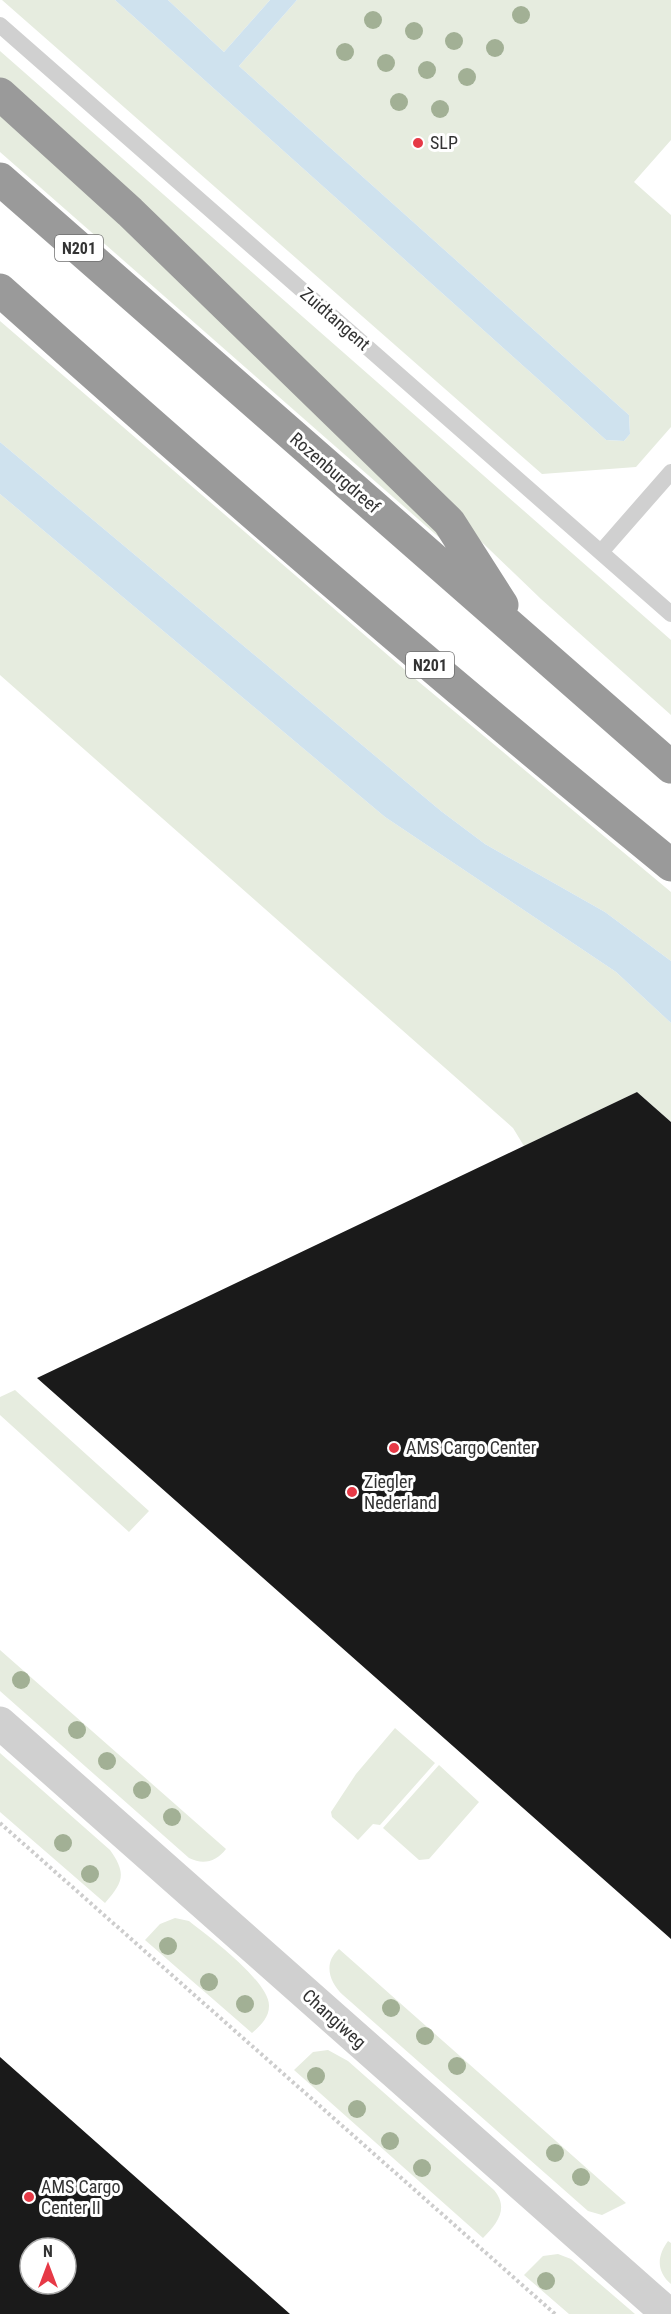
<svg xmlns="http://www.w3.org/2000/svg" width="671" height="2314" viewBox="0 0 671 2314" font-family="'Roboto Condensed',sans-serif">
	<rect width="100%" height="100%" fill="#fff"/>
	<!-- green -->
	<path fill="#e6ecdf" d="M2,0h113l491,440 18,1 6,-7 -1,-19 -390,-349 58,-66h374v140l-37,42 37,33v212l-35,40 -94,7z
		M168,0h102l-46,52z
		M0,51l671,589v75l-130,-116 -541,-520z
		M0,108l446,427 -4,5 -442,-388z
		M0,321l419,361 252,210v69l-66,-49 -120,-68 -44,-33 -441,-369z
		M0,494l385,323 231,155 55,51v99l-34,-30 -113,54 -11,-18 -513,-453z
		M15,1390l134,121 -20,21 -129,-117v-18z
		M0,1650l226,199c-10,13 -23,16 -37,9l-189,-167z
		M395,1728l40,35 -55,62 -7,-1 -15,16 -26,-23 -1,-5 25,-38z
		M0,1753l110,97c17,24 13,32 -5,53l-105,-91z
		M439,1765l40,37 -50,57 -10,1 -36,-32z
		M175,1918l14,3c19,15 81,61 80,85 0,12 -9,20 -17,27l-107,-93 15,-16z
		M339,1949l287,254 -24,12 -14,-4 -245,-216c-14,-13 -20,-32 -4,-46z
		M328,2050l20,11 146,129c15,18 4,33 -11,48l-189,-168 19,-18z
		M668,2241l3,2v41c-15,-13 -14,-28 -3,-43z
		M558,2254l13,5 64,55h-66l-45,-39 19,-19z"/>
	<!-- water -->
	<path fill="#cfe2ee" d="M115,0h53l56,52 46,-52h27l-58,66 390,349 1,19 -6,7 -18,-1z
		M0,442l441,369 44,33 120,68 66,49v62l-55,-51 -231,-155 -385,-323z"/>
	<!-- building -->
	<path fill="#1a1a1a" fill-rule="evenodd" d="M637,1092l34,30v817l-634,-561z
		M0,2057l290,257h-290zM30,2248h36v36h-36z"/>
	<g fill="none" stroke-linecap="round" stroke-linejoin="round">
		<!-- path -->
		<path stroke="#cdcdcd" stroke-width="4" stroke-dasharray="3 3" stroke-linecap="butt" d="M0,1823l555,491"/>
		<!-- lane -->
		<path stroke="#d0d0d0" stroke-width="16" d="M0,25l671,589
			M601,552l70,-80"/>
		<!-- street -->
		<path stroke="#d0d0d0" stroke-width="33" d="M0,1723l668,591"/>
		<!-- highway -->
		<path stroke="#9a9a9a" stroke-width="33" d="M0,94l130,118 319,310 53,83
			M0,179l671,588
			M0,290c220,197 443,389 671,575"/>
	</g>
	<!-- trees -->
	<g fill="#a2b095">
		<circle cx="521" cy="15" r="9"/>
		<circle cx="373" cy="20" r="9"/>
		<circle cx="414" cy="31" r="9"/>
		<circle cx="454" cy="41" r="9"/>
		<circle cx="495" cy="48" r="9"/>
		<circle cx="345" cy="52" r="9"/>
		<circle cx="386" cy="63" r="9"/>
		<circle cx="427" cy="70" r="9"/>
		<circle cx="467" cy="77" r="9"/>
		<circle cx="399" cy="102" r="9"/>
		<circle cx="440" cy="109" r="9"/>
		<circle cx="21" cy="1680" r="9"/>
		<circle cx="77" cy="1730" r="9"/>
		<circle cx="107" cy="1761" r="9"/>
		<circle cx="142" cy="1790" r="9"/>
		<circle cx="172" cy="1817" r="9"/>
		<circle cx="63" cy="1843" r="9"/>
		<circle cx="90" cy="1874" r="9"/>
		<circle cx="168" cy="1946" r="9"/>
		<circle cx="209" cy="1982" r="9"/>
		<circle cx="245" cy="2004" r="9"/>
		<circle cx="391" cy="2008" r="9"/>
		<circle cx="425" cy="2036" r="9"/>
		<circle cx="457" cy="2066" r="9"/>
		<circle cx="316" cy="2076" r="9"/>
		<circle cx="357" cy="2109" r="9"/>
		<circle cx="390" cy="2141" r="9"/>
		<circle cx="555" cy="2153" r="9"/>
		<circle cx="422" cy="2168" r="9"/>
		<circle cx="581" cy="2177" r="9"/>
		<circle cx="546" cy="2281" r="9"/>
	</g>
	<!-- markers -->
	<g fill="#e63946" stroke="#fff" stroke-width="2">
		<circle cx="418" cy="143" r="6"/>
		<circle cx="394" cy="1448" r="6"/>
		<circle cx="352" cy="1492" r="6"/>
		<circle cx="29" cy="2197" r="6"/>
	</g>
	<g text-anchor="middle" stroke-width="6" stroke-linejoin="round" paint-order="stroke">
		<!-- shield labels -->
		<g fill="#fff" stroke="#707070" stroke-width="1.5">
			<rect x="55" y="235" width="48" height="26" rx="4.5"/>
			<rect x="406" y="652" width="48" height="26" rx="4.5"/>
		</g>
		<g font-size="16" font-weight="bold" fill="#333">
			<text x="79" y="254">N201</text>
			<text x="430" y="671">N201</text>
		</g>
		<!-- poi labels -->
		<g font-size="18" fill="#333" stroke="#fff" text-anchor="start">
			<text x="430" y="149">SLP</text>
			<text x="406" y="1454">AMS Cargo Center</text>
			<text x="364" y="1488">Ziegler<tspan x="364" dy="21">Nederland</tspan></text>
			<text x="41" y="2193">AMS Cargo<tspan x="41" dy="21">Center II</tspan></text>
		</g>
		<!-- street labels -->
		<g font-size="18" fill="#333" stroke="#fff">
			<text transform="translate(335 319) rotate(41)" y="6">Zuidtangent</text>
			<text transform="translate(335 473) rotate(41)" y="6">Rozenburgdreef</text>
			<text transform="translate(334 2019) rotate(42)" y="6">Changiweg</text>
		</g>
	</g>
	<!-- north arrow -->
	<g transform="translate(48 2266)"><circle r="28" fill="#ffffff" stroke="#adadad" stroke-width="1.5"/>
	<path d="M0-4.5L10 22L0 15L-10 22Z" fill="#e63946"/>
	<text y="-9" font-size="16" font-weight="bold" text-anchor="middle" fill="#333333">N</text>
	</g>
</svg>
